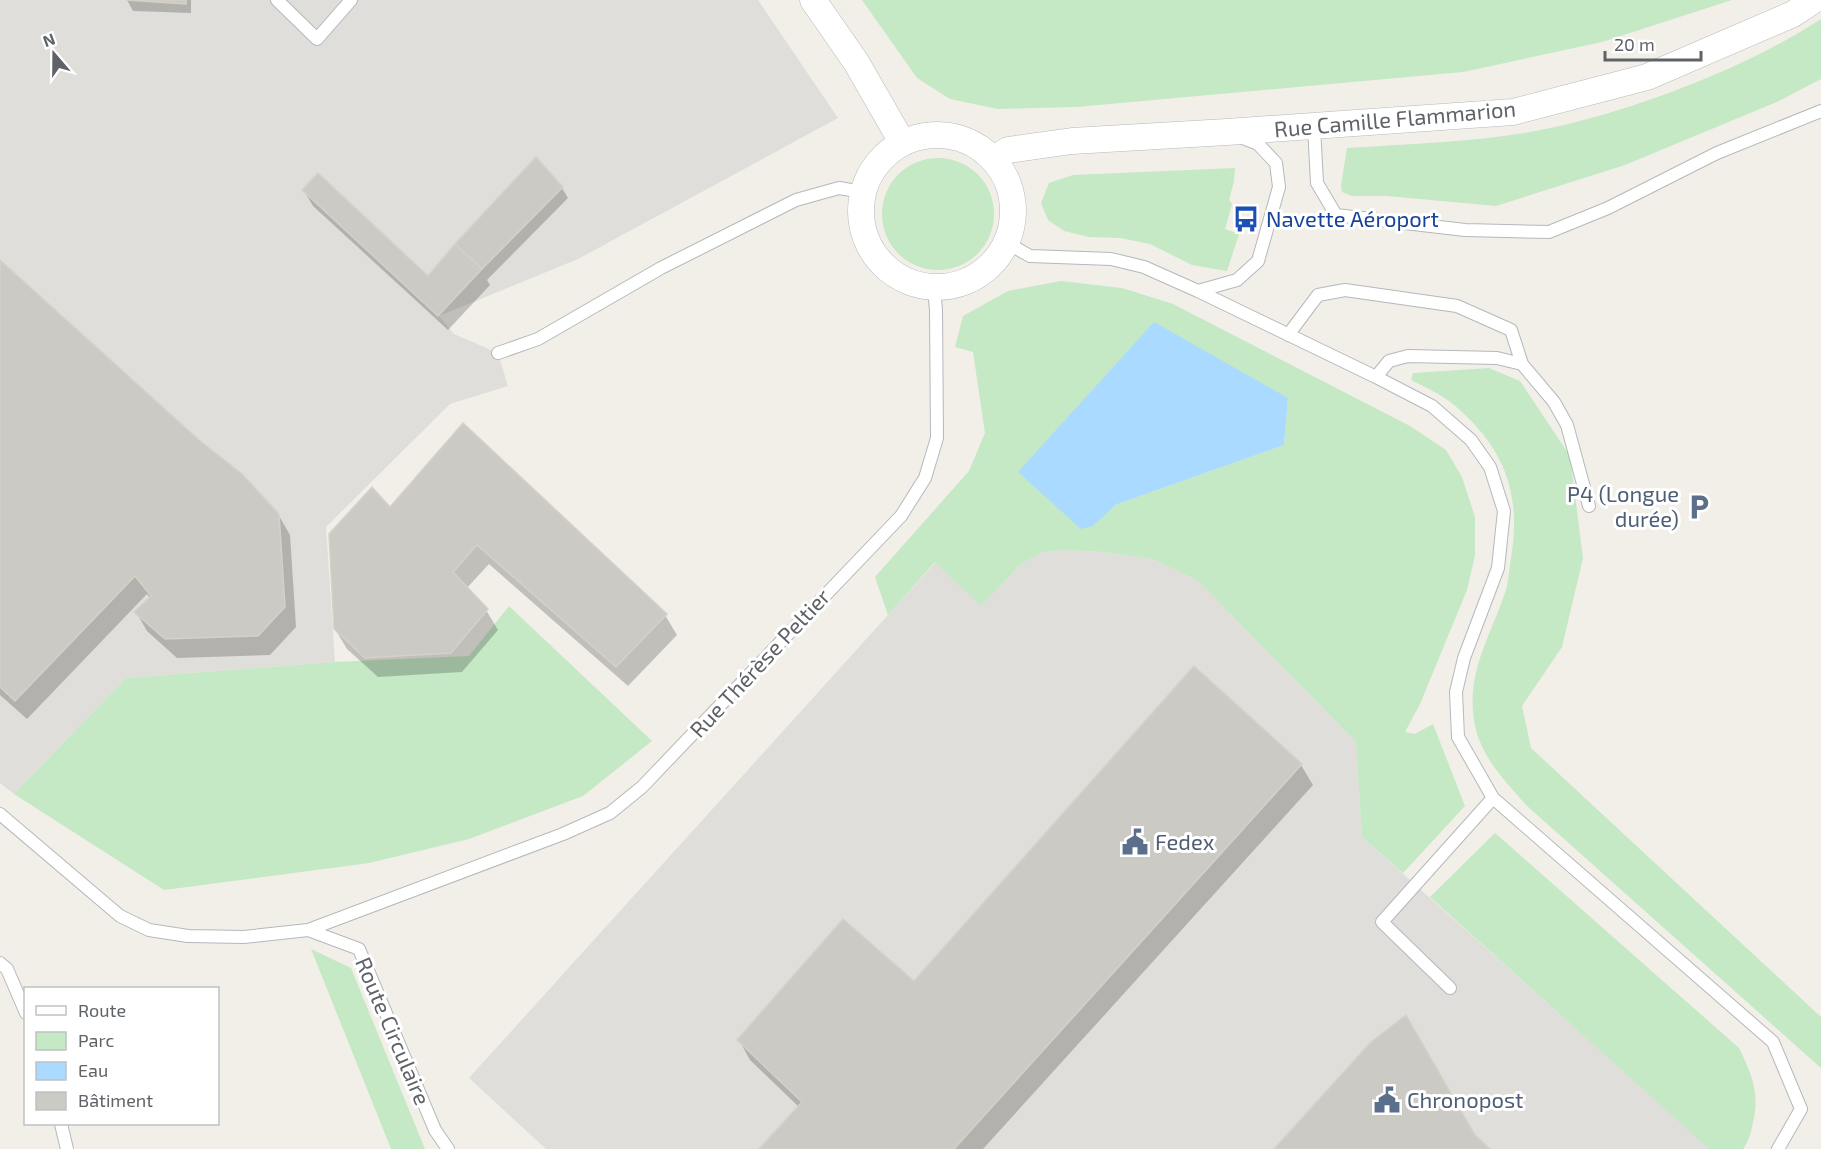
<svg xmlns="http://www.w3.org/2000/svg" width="1821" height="1149" viewBox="0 0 1821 1149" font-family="'Exo 2',sans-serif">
	<rect width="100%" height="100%" fill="#f1efe8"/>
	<!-- industrial -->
	<path fill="#e0deda" d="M0,0h758l80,118 -260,141 -139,57 15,18 44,19 10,33 -58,18 -124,123 9,135 -209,16 -112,116 -14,-11z
		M1066,550l37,2 49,7 45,21 159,162 6,95 348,312h-1164l-77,-71 467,-516 45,44 40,-42 22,-12z"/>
	<!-- green -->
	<path fill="#c5e8c5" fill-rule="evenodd" d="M862,0h870l-130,42 -139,30 -387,35 -78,2 -48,-10 -33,-21z
		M1821,19v60l-42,22 -154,64 -129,41 -109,-10h-35l-10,-4 -1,-7 6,-37c72,-5 146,-6 217,-23 84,-20 185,-59 257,-106z
		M882 214a56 56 0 1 1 112 0a56 56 0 1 1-112 0Z
		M1235,168l-1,13 -5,19 3,4 -7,25 14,5 -12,37 -35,-6 -42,-21 -30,-6 -31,-1 -25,-6 -16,-11 -7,-17 8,-20 24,-8z
		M1061,281l61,7 51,16 237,122 36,24 16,27 13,40v38l-8,35 -47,114 -15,28 10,2 18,-10 32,82 -62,67 -41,-36 -6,-95 -159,-162 -45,-21 -49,-7 -37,-2 -23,2 -22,12 -40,42 -46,-44 -47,53 -13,-38 94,-106 16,-38 -12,-81 -18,-5 8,-31 45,-25zM1288,398l-4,47 -169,60z
		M1489,368l31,13 50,75 13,102 -21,89 -40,59 9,42 290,269v51l-295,-263c-20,-23 -42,-45 -50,-75 -13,-53 14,-92 30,-140 3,-10 3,-22 5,-32 11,-65 -7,-111 -57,-153 -12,-10 -29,-18 -43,-25l2,-7z
		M509,606l143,135 -69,55 -114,43 -100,24 -205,27 -150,-96 112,-116 209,-16 134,-6z
		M1495,833l244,215c13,27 21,45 14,74 -2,11 -4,19 -10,27h-34l-279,-252z
		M311,949l40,19 74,181h-34z"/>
	<!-- water -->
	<path fill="#aadaff" d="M1154,322l134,76 -4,47 -169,60 -22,21 -12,3 -63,-57z"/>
	<!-- shadow -->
	<path fill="#0003" d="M127,0h64v13l-58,-2z
		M562,188l6,10 -81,82 3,5 -42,45 -135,-124 -9,-15 124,87z
		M0,262l278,252 12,21 6,92 -26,28 -93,3 -30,-27 -11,-19 14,-14 -3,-4 -120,125 -27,-24z
		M390,509l275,106 12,20 -49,51 -139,-122 -23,25 20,21 12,20 -36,42 -84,5 -31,-28 -12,-20z
		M1194,668l107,97 12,20 -330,364h-222l38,-42 -49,-47 -11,-20 176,-57z"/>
	<!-- building -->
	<path fill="#cccac5" stroke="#d6d1c6" stroke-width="1.5" d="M126,0h60v4z
		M536,157l27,30 -81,82 -27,-25z
		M318,173l110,103 27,-32 27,25 -44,47 -136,-126z
		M0,260l199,180 43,34 37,40 6,93 -27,29 -93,3 -31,-27 17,-16 -16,-20 -120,125 -15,-14z
		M463,423l204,191 -51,53 -139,-122 -24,27 35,37 -37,44 -86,5 -31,-29 -5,-95 43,-47 18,20z
		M1194,666l108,98 -348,385h-195l43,-47 -65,-62 106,-121 71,62z
		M1406,1015l69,120 15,14h-216l96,-106z"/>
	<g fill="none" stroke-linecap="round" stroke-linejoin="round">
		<!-- lane casing -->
		<g stroke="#b5b8bc" stroke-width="14">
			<path id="lane" d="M277,0l40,39 34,-39
				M1314,127l3,56 19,32 129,15 84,2 59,-24 109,-55 104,-42
				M1007,243l23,13 81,3 33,8 54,24 178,86 56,29 39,34 19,27 14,44 -6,57 -34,90 -8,34 2,45 35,61 280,244 28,67 -23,40
				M1198,291l39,-11 21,-19 21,-74 -3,-24 -18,-19 -18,-7
				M1288,335l30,-40 27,-5 112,16 54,24 11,34 32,38 13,23 22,81
				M498,353l40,-14 123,-71 135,-68 43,-12 24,4
				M1376,377l13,-16 19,-5 89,2 25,6
				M0,814l120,102 29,14 39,6 56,1 64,-7 51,19 76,181 13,19
				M308,930l255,-96 47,-21 32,-26 259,-271 24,-38 12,-40 -1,-128 -2,-22
				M0,963l7,6 19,44
				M1450,988l-68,-66 111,-124
				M61,1124l6,25"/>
		</g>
		<!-- street casing -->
		<g stroke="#b5b8bc" stroke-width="27">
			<path id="street" d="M813,0l43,62 46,80
				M861 211a76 76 0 1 1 152 0a76 76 0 1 1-152 0Z
				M994,159l14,-9 64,-9 155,-9 286,-20 134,-35 146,-63 21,-14"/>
		</g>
		<!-- lane -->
		<use href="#lane" stroke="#fff" stroke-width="12"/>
		<!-- street -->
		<use href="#street" stroke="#fff" stroke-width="26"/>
	</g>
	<!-- icons -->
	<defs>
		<g id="bus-bare" transform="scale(2.07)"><path d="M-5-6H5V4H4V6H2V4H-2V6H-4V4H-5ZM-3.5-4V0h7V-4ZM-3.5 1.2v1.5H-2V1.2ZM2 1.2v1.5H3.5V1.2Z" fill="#1a4fb4" stroke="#fff" stroke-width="2.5" paint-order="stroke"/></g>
		<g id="parking-bare" transform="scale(2.07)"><path d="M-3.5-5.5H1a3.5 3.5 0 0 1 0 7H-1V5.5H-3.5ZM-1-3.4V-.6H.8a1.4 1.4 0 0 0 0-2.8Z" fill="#5c6f8a" stroke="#fff" stroke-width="2.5" paint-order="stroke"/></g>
		<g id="civic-bare" transform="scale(2.07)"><path d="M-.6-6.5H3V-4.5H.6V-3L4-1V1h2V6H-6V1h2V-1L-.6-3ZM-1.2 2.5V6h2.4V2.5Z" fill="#5c6f8a" stroke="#fff" stroke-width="2.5" paint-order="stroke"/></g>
	</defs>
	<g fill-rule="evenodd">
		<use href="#bus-bare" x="1246" y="219"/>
		<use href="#parking-bare" x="1699" y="507"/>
		<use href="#civic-bare" x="1135" y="842"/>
		<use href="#civic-bare" x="1387" y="1100"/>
	</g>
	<g text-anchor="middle" stroke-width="6" stroke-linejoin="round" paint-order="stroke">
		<!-- street labels -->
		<g font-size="22" fill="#5f6368" stroke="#fff">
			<text transform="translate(1395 119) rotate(-5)" y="8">Rue Camille Flammarion</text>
			<text transform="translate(760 663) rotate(-47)" y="8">Rue Thérèse Peltier</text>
			<text transform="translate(393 1031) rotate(67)" y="8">Route Circulaire</text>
		</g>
		<!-- transit labels -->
		<g font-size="22" fill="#164399" stroke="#fff" text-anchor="start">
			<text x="1266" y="227">Navette Aéroport</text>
		</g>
		<!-- service labels -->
		<g font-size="22" fill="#4e5e75" stroke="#fff" text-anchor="start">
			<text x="1679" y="502" text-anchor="end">P4 (Longue<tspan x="1679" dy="25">durée)</tspan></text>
			<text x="1155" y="850">Fedex</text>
			<text x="1407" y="1108">Chronopost</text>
		</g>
	</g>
	<!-- legend -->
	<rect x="24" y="987" width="195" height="138" fill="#ffffff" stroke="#bfc1c3" stroke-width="1.5"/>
	<rect x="36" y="1006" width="30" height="9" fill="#ffffff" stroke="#bfc1c3" stroke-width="1.5"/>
	<text x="78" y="1017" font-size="18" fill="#5f6368">Route</text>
	<rect x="36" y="1032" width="30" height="18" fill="#c5e8c5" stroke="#bfc1c3" stroke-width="1.5"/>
	<text x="78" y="1047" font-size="18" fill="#5f6368">Parc</text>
	<rect x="36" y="1062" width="30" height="18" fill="#aadaff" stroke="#bfc1c3" stroke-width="1.5"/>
	<text x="78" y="1077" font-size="18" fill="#5f6368">Eau</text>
	<rect x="36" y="1092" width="30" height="18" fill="#cccac5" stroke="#bfc1c3" stroke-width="1.5"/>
	<text x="78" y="1107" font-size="18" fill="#5f6368">Bâtiment</text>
	<!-- north arrow -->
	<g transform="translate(54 54) rotate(340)" stroke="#ffffff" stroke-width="4.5" paint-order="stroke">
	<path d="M0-4.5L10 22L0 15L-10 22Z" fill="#5f6368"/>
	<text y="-9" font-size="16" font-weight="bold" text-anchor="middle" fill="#5f6368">N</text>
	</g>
	<!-- scale -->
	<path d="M1605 51v9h96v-9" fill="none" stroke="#5f6368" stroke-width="3"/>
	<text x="1614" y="51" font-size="18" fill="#5f6368" stroke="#ffffff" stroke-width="4.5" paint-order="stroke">20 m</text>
</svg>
